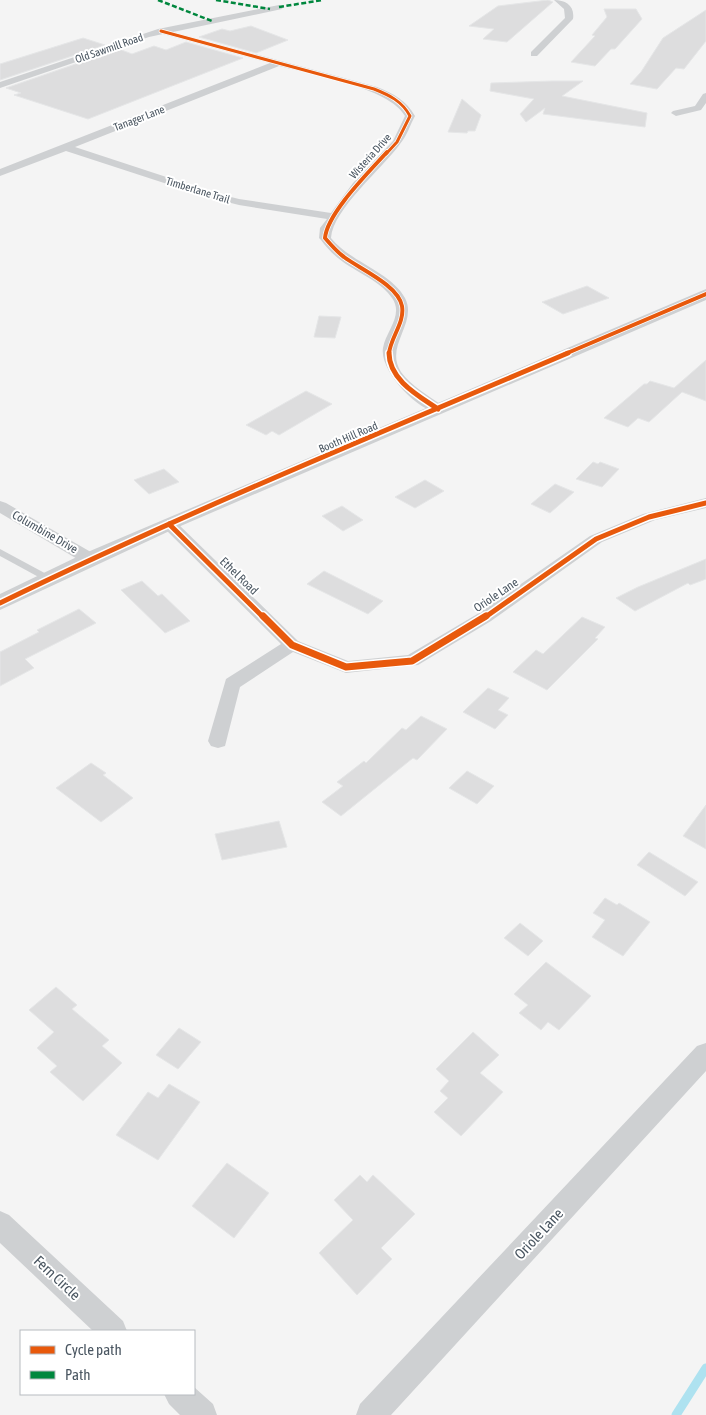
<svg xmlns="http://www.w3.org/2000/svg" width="706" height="1415" viewBox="0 0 706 1415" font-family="'Asap Condensed',sans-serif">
	<rect width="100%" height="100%" fill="#f4f4f4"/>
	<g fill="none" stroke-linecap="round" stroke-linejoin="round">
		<!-- stream -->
		<path stroke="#aee2f0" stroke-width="9" d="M676,1415l30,-47"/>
	</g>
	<!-- building -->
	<path fill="#ddddde" stroke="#e5e6e7" d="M548,0l5,2 -46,40 -24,-3 11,-10 -25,-3 29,-20z
		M604,9h32l6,10 -27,30h-4l-16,17 -24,-4 24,-26 -3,-1 15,-18z
		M706,10v31l-22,28 -8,-1 -19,21 -27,-5 11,-12 22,-34z
		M251,26l37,14 -32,13 -57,-16 23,-8 8,2z
		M83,38l22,7 -105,35v-16z
		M186,42l57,16 -155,61 -74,-24 7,-2 -15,-5 113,-39 13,5 22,-8 12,4z
		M552,81h31l-21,15 85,17 -2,14 -102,-13 2,-6 -19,14 -6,-8 14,-15 -44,-8 1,-8z
		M462,99l19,16 -6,16h-7l-1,2 -19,-1z
		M587,286l22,12 -46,16 -21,-12z
		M319,316l22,1 -6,21 -21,-1z
		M706,360v41l-24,-9 -33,30 -11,-4 -10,9 -24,-9 40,-34h3l3,-3 24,7z
		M306,391l26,13 -53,31 -7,-4 -6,4 -20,-10z
		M593,462l5,2 2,-2 19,7 -17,18 -26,-8z
		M164,469l15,13 -30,12 -15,-14z
		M425,480l19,11 -29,17 -20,-11z
		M555,484l19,8 -24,21 -19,-9z
		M342,506l21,14 -20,11 -21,-15z
		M706,559v20l-16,6 -2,-2 -53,28 -19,-13 22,-11z
		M324,571l59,30 -15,13 -61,-30z
		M142,581l16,15 4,-2 28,27 -25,12 -44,-43z
		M79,609l17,14 -71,36 9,9 -34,18v-34l39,-20 -2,-2z
		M582,617l23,10 -10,11 3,1 -51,51 -34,-18 23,-22 7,4z
		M488,688l21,10 -11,12 10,5 -13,14 -32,-17z
		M421,716l26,13 -30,31 -4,-2 -72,58 -19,-14 21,-16 -6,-4 27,-21 2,2 36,-35 4,2z
		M91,763l15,10 -3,2 30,23 -32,24 -45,-34z
		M467,771l27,15 -17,18 -28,-16z
		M706,805v44l-23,-13z
		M279,821l8,26 -65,13 -7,-26z
		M649,852l49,30 -13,14 -48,-31z
		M605,898l12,7 2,-2 31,19 -27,34 -31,-19 13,-17 -12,-7z
		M520,923l23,18 -15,15 -24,-18z
		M546,962l45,34 -32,34 -11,-8 -7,8 -22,-17 9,-8 -14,-11z
		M56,987l21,18 -5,4 37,31 -7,6 20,17 -39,38 -33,-29 7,-6 -20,-18 17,-16 -25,-22z
		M179,1028l22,14 -23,27 -22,-14z
		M473,1032l26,23 -19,18 23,19 -42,44 -27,-24 14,-14 -8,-7 9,-10 -13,-12z
		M169,1084l31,18 -42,58 -42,-25 32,-43 10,6z
		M227,1163l42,30 -35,45 -42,-32z
		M360,1175l7,7 6,-7 42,39 -34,34 11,11 -35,36 -38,-42 34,-33 -19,-20z"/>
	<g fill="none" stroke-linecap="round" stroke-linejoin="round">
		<!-- service -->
		<path fill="#ced0d2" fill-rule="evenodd" d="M0,549l52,28 1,2 -1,2h-6l-46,-25z"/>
		<!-- minor -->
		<path fill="#ced0d2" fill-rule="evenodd" d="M554,0c12,0 21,6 19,19l-36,37h-6v-4l34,-34 -1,-9z
			M279,5l4,2 -1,2 -109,23 204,55c17,7 29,13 38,29 -5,9 -8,20 -15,28 -17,24 -67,65 -69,94 19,24 60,34 74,60 13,25 -21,48 -4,74 10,14 28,24 42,34l2,3 -2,3c-20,5 -64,-40 -60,-64 3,-17 21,-33 9,-50 -10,-15 -29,-23 -43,-32 -11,-7 -20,-15 -28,-26l-2,-2 1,-10 7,-9 -88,-14 -32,-8 -141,-46 -66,25v-7l270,-106 -107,-29 -14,3 -149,51v-6l158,-53zM279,66c31,8 111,22 126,50l-12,25 -40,42 -22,30 -92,-14 -24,-6 -140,-46z
			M706,93v10l-5,7 -25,6 -5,-3 2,-2 22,-5 8,-12z
			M706,498v10l-51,12 -53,22 -111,79 -73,44 -72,8 -53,-21 -53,35 -15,59 -7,2 -7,-2 -3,-5 18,-62 55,-35 -118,-117 -2,-3 2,-3h12l123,120 50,20 60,-6 71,-42 111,-77 53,-22z
			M0,501l6,2 90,52 2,4 -2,4h-12l-84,-50z
			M706,1043v28l-315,344h-35l4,-11 337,-358z
			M0,1211l9,4 114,106 4,10h-34l-93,-88z
			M194,1387l19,17 4,11h-37l-11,-11 -5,-10h30z"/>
		<!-- tertiary -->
		<path fill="#ced0d2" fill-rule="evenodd" d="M706,289v11l-530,228 -176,82v-16l83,-40z"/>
		<!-- quiet -->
		<path stroke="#00873e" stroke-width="2.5" stroke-dasharray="5 2.5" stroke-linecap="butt" d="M158,0l54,21
			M216,0l54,9
			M279,7l44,-7"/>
		<!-- cycleway-far3 casing -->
		<g stroke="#fff" stroke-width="4.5">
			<path id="cycleway-far3" d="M161,31l213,58c15,6 28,12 36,27l-13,26 -11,12"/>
		</g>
		<!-- cycleway-far2 casing -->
		<g stroke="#fff" stroke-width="5.5">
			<path id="cycleway-far2" d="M387,152c-17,19 -60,61 -62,86 6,7 12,14 19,19 16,12 54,28 58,49 3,17 -12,32 -13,48
				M565,354l141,-60"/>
		</g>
		<!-- cycleway-far1 casing -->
		<g stroke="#fff" stroke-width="8">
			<path id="cycleway-far1" d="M389,353c0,27 30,43 49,56
				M169,524l95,94
				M0,603c186,-91 378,-169 568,-250
				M484,618l112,-79 53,-22 57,-14"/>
		</g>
		<!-- cycleway casing -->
		<g stroke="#fff" stroke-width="10">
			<path id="cycleway" d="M263,616l29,29 54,22 66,-6 74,-45"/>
		</g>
		<!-- cycleway-far3 -->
		<use href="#cycleway-far3" stroke="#e8590c" stroke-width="3"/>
		<!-- cycleway-far2 -->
		<use href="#cycleway-far2" stroke="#e8590c" stroke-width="4"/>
		<!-- cycleway-far1 -->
		<use href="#cycleway-far1" stroke="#e8590c" stroke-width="5"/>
		<!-- cycleway -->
		<use href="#cycleway" stroke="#e8590c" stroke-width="7"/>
	</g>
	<g text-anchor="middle" stroke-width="4" stroke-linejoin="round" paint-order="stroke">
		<!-- far-street labels -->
		<g font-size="11" fill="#4a5661" stroke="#fff">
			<text transform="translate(109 48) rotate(-19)" y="4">Old Sawmill Road</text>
			<text transform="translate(139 118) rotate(-21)" y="4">Tanager Lane</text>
			<text transform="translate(370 156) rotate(-48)" y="4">Wisteria Drive</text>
			<text transform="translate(198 190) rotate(17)" y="4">Timberlane Trail</text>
			<text transform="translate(348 437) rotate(-23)" y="4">Booth Hill Road</text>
		</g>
		<!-- street labels -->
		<g font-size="12" fill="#4a5661" stroke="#fff">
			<text transform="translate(45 532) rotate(30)" y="4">Columbine Drive</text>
			<text transform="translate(239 576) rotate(44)" y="4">Ethel Road</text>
			<text transform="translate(496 595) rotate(-34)" y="4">Oriole Lane</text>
		</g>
		<!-- near-street labels -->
		<g font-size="15" fill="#4a5661" stroke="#fff">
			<text transform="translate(539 1234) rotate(-47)" y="5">Oriole Lane</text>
			<text transform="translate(57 1278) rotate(43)" y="5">Fern Circle</text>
		</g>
	</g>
	<!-- legend -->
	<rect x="20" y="1330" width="175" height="65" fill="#ffffff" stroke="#b7bbc0"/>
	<rect x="30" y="1346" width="25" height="8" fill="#e8590c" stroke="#b7bbc0"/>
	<text x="65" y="1355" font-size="15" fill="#4a5661">Cycle path</text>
	<rect x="30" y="1371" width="25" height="8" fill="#00873e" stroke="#b7bbc0"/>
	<text x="65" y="1380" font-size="15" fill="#4a5661">Path</text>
</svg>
